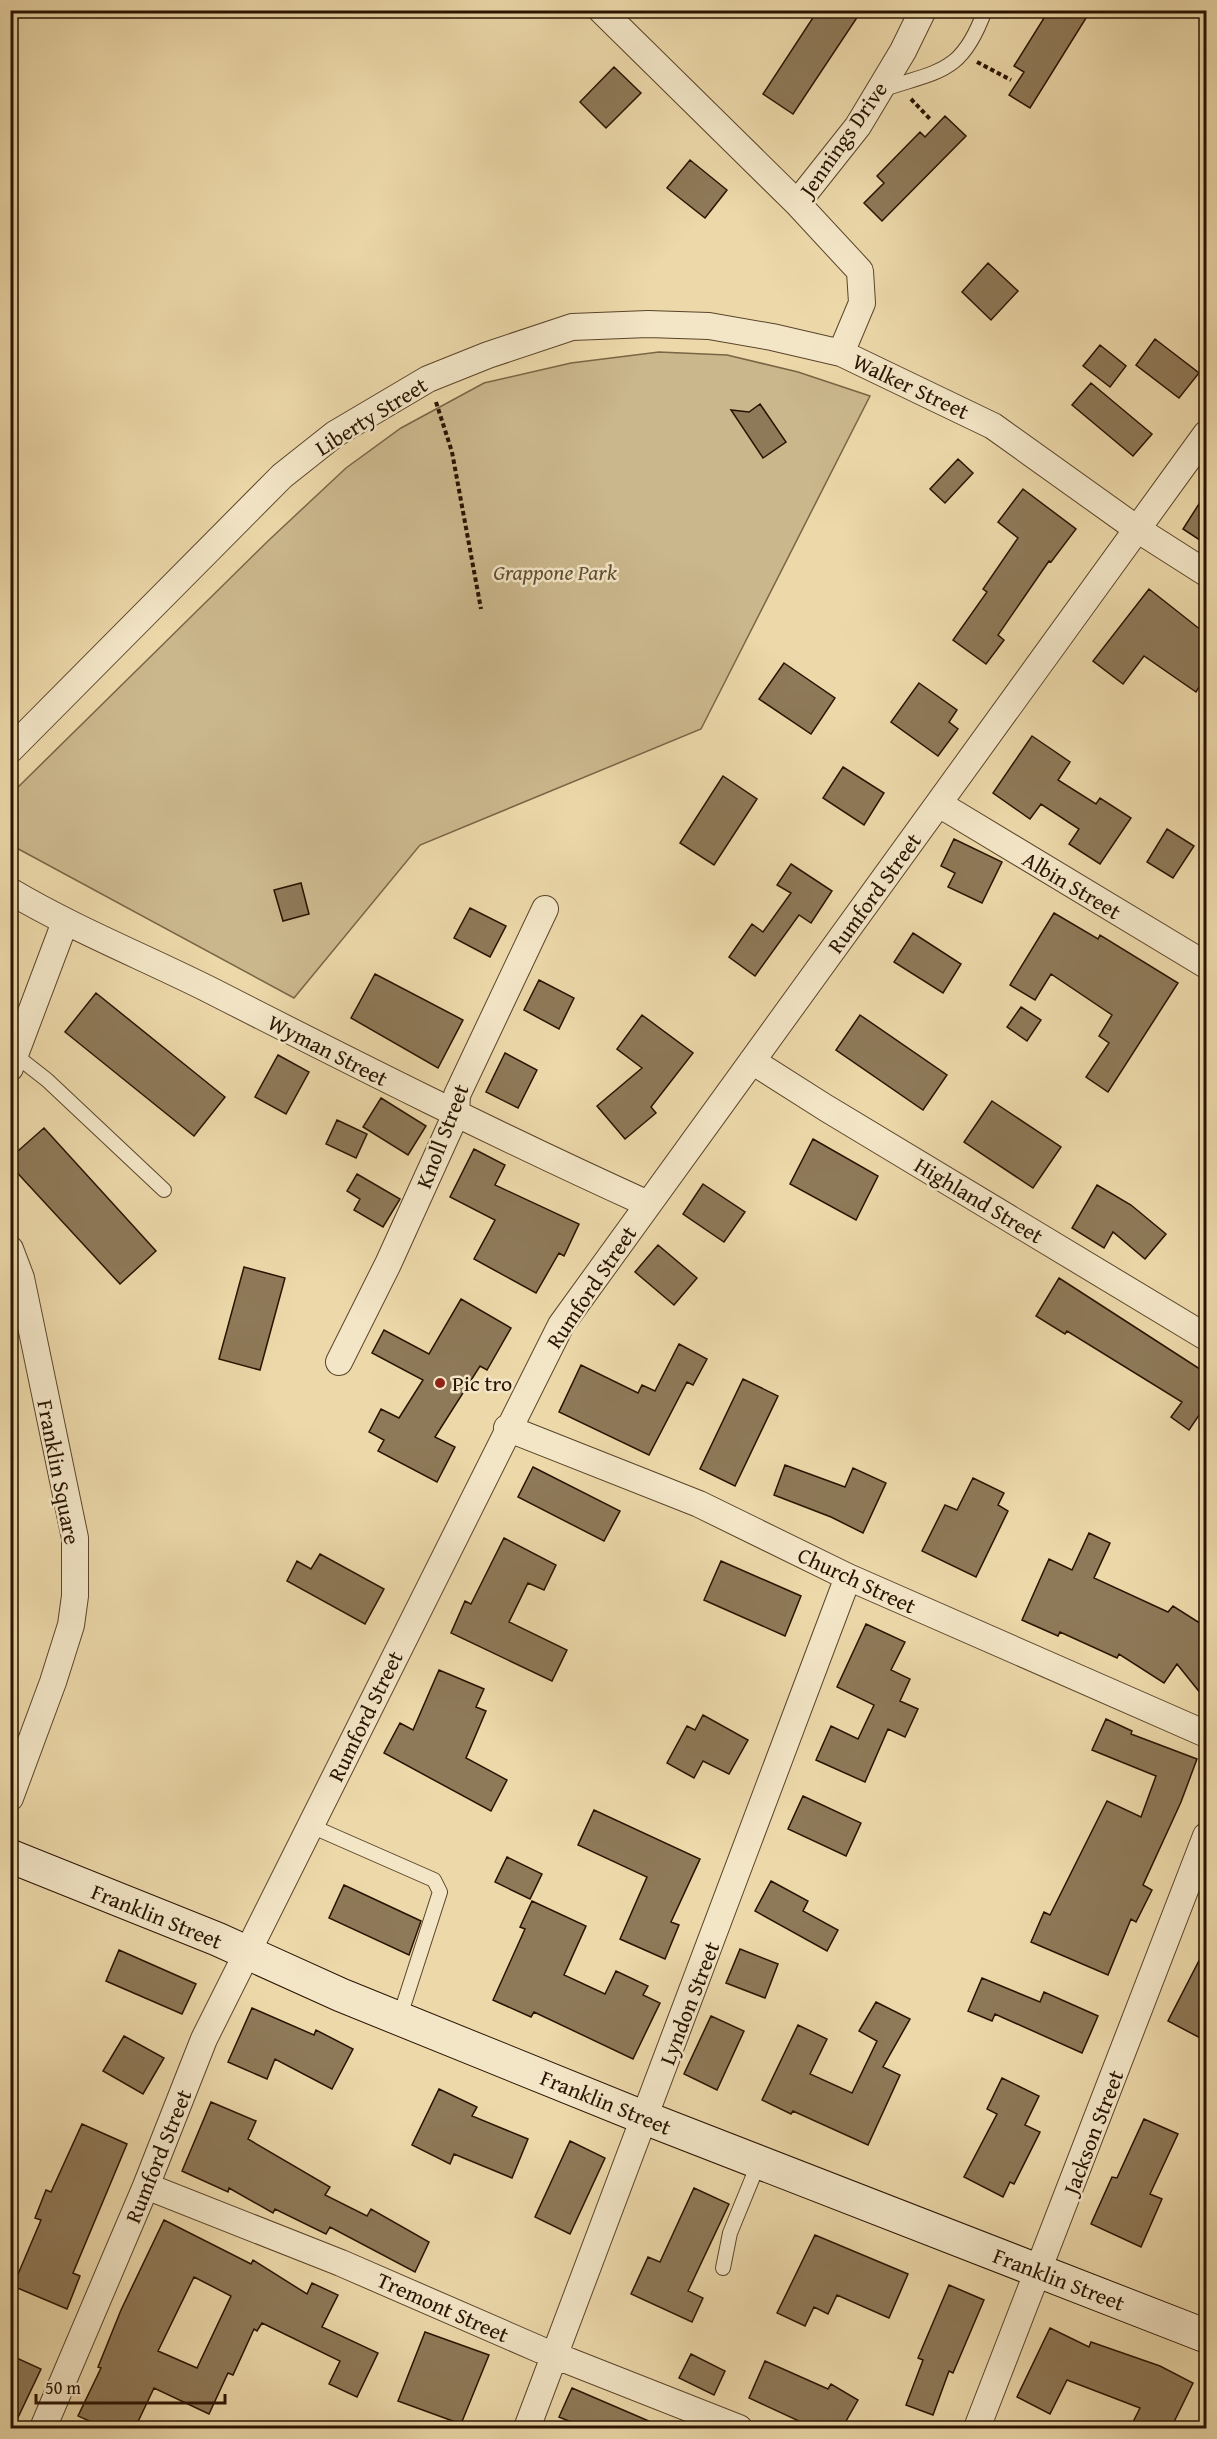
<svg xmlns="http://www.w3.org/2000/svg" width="1217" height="2439" viewBox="0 0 1217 2439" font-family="'Gentium Book Plus',serif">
	<rect width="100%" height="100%" fill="#ecd8a9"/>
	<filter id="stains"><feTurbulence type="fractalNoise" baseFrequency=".00333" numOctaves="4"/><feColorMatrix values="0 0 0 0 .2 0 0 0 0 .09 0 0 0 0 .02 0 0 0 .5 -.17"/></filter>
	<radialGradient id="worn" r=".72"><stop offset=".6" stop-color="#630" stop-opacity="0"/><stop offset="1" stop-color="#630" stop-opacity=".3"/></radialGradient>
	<!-- green -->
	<path fill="#cbb78c" stroke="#7a6546" stroke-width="1.5" d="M659,352l68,3 71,17 72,24 -169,333 -281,116 -126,153 -283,-153v-51l258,-254 77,-72 55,-40 83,-45 87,-20z"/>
	<!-- building -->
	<path fill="#8e7958" stroke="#291300" stroke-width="1.5" fill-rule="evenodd" d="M818,10h44l-69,104 -30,-20z
		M1049,10h42l-61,98 -21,-13 15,-23 -10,-6z
		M614,67l27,26 -35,35 -26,-26z
		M945,116l21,20 -84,85 -18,-18 20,-20 -7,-7 43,-44 5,5z
		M690,160l37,30 -22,28 -38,-30z
		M988,263l30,28 -27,29 -29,-28z
		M1155,339l44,34 -20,25 -43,-33z
		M1100,345l26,21 -16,21 -27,-21z
		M1091,383l61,51 -19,22 -61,-51z
		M760,404l26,38 -23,16 -32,-48 18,2z
		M958,459l15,14 -28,30 -15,-14z
		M1023,489l53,40 -25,33 -2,-1 -51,74 6,5 -18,24 -33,-24 34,-48 -4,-3 35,-51 -20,-16z
		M1206,493v51l-23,-15z
		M1149,589l57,45v42l-10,16 -52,-36 -21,28 -30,-23z
		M784,663l51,35 -24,36 -52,-35z
		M919,683l38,27 -8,12 9,7 -20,27 -47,-34z
		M1032,736l38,26 -12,18 38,24 4,-6 31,20 -31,46 -31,-20 10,-15 -38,-25 -11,15 -37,-26z
		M843,767l41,26 -20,32 -41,-27z
		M723,776l34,23 -43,66 -34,-22z
		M1167,829l27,17 -21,32 -26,-16z
		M954,839l48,23 -20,41 -34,-16 7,-14 -14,-7z
		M791,864l41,27 -21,32 -12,-8 -44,61 -26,-19 23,-33 11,8 28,-39 -14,-8z
		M301,883l8,31 -26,7 -9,-31z
		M470,908l36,18 -16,31 -36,-19z
		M1054,913l44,26 2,-4 78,48 -70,109 -22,-15 23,-34 -10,-7 13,-21 -61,-41 -16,26 -25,-15z
		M913,933l48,31 -18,29 -49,-31z
		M375,974l88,46 -25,48 -87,-50z
		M539,980l35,18 -15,31 -35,-19z
		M96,993l129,104 -31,39 -129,-104z
		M1021,1007l20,13 -14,21 -20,-14z
		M642,1015l51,38 -42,54 5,6 -31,26 -28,-33 45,-38 -25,-19z
		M860,1015l87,60 -24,35 -87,-60z
		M505,1053l32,17 -19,38 -32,-16z
		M278,1055l31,17 -23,42 -31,-17z
		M381,1098l45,28 -18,29 -45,-28z
		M992,1101l69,46 -28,41 -69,-46z
		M337,1120l30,14 -11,24 -30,-14z
		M44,1128l112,123 -36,33 -110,-119v-7z
		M813,1139l65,37 -22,44 -66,-36z
		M474,1149l31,16 -10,20 84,39 -15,32 -5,-3 -23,40 -62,-34 21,-39 -45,-23z
		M357,1174l43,25 -17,28 -29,-17 6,-11 -13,-8z
		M703,1184l42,28 -21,30 -41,-28z
		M1097,1185l34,20 35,29 -21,25 -32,-27 -9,16 -32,-20z
		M658,1245l39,33 -23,27 -39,-33z
		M244,1267l41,11 -25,92 -41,-11z
		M1059,1278l147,95v32l-17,25 -18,-13 11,-15 -115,-71 -2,3 -29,-18z
		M461,1299l50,29 -24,42 -7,-4 -45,71 20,10 -18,35 -59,-31 6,-11 -15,-8 12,-23 18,9 24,-38 -51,-27 12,-23 45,24z
		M679,1344l28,15 -14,26 -6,-3 -38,73 -90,-43 22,-47 57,28 4,-8 13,6z
		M743,1379l35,17 -43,90 -35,-17z
		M785,1465l60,22 8,-19 33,15 -23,50 -32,-16 -57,-22z
		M533,1467l87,44 -16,30 -86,-44z
		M973,1478l31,15 -6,12 10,6 -32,66 -54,-26 23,-46 12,5z
		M1089,1533l21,10 -16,35 74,34 5,-6 33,21v73l-29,-36 -13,19 -45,-29 -2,4 -57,-26 -2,4 -36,-16 27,-61 23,11z
		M504,1538l52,27 -12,25 -16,-7 -19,39 58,28 -15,31 -101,-48 14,-32 6,3z
		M320,1554l64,35 -19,35 -78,-43 10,-20 14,8z
		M721,1561l80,35 -16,40 -81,-36z
		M866,1624l39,18 -14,28 19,9 -10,22 18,8 -13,28 -17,-8 -23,53 -49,-22 15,-34 27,13 16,-34 -37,-18z
		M439,1670l45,19 -8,18 10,4 -20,47 41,22 -16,31 -107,-58 16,-30 13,7z
		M703,1715l45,25 -19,34 -26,-13 -9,17 -27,-15 20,-37 8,4z
		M1106,1719l26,12 -1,3 66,25 -16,43 -38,83 9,5 -16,32 -5,-3 -23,56 -77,-33 13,-30 6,3 57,-114 34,16 15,-41 -64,-26z
		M803,1796l58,27 -15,33 -58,-27z
		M594,1810l106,49 -29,63 8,3 -14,34 -45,-20 27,-62 -69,-32z
		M507,1857l35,17 -12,25 -35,-17z
		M771,1881l37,20 -5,10 35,19 -11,21 -72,-40z
		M344,1885l77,36 -12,34 -80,-37z
		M532,1901l54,25 -22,49 41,19 11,-23 32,15 -5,9 17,8 -27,56 -99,-47 -3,5 -38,-17 32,-71 -5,-2z
		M1206,1947v94l-38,-20z
		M740,1949l38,15 -13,34 -39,-15z
		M119,1950l77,34 -14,30 -76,-33z
		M982,1978l58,24 4,-10 54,24 -16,37 -87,-39 -3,7 -24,-10z
		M876,2002l34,17 -27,48 17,8 -32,70 -75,-34 -2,3 -29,-14 36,-75 29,14 -17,35 42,19 25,-52 -18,-10z
		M252,2008l62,27 2,-5 37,19 -21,40 -57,-30 -8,20 -39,-17z
		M711,2016l33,15 -27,59 -33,-16z
		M124,2036l40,22 -21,36 -40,-23z
		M1002,2078l37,18 -14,29 15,7 -26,52 -4,-2 -7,15 -39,-20 33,-63 -10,-5z
		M439,2089l38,18 -5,9 56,23 -16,39 -58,-24 -4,10 -38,-19z
		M211,2102l45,19 -8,18 82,48 -5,8 42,21 4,-7 58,33 -14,30 -85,-45 -4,7 -51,-25 -2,4 -44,-25 -1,4 -46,-21z
		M1144,2119l34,15 -28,60 12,5 -21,48 -50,-23 21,-47 5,1z
		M82,2124l45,20 -54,129 7,3 -13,33 -54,-23 28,-66 -6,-2 11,-28 5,2z
		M570,2141l35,17 -35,76 -35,-17z
		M694,2188l35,16 -41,87 15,7 -11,24 -61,-28 17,-37 12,5z
		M164,2220l87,44 2,-4 54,34 5,-11 26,12 -16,32 56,26 -21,44 -28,-13 11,-23 -78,-38 -5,8 -3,-2 -21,46 -5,-2 -19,41 -55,-26 -19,40h-30l-27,-12 23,-48 -3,-1 23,-57zM194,2277l37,19 -34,72 -39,-17z
		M815,2235l93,39 -19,44 -52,-23 -9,19 -14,-7 -9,19 -28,-13z
		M949,2285l35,15 -31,73 -4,-2 -16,44 -27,-10 17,-45 -5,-2z
		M1050,2328l39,19 2,-5 69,24 33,17 -22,45h-41l10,-20 -73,-28 -17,34 -33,-17z
		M425,2332l64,23 -28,69 -63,-23z
		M691,2354l34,17 -11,24 -35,-17z
		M10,2355l31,14 -28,59h-3z
		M765,2361l63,28 3,-5 27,16 -16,28h-28l-65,-30z
		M572,2388l93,40h-79l-27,-11z"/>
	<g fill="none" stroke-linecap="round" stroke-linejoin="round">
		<!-- lane casing -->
		<g stroke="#5a442a" stroke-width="16">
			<path id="lane" d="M881,90c59,-20 81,-16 104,-80
				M15,1055l32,25 117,110
				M311,1826l123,54 6,12 -41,127
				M723,2268l7,-35 29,-71"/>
		</g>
		<!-- street casing -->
		<g stroke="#5a442a" stroke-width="28">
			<path id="street" d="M601,10l196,193 63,68 2,32 -21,50
				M797,203l61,-77 45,-75 20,-41
				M10,750l272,-274 53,-42 93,-55 60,-24 84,-28 76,-3 61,2 63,11 69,16 152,73 144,103 69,44
				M939,804l267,161
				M10,891c64,38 134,66 200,99 145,74 290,147 438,214
				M752,1061l74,47 380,229
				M10,1068l55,-146
				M10,1249l11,29 54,260v58l-4,29 -18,57 -43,116
				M339,1362l49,-98 68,-150 1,-19 88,-186
				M507,1428l192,76 149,73 358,157
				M146,2186l195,77 200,87 198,78
				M43,2428l103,-242 58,-147 357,-714 645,-891
				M527,2428l321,-851
				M977,2428l229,-592"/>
		</g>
		<!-- secondary casing -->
		<g stroke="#291300" stroke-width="35">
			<path id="secondary" d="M10,1856l207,83 124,56 289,117 576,224"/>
		</g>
		<!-- path -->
		<path stroke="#291300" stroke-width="4" stroke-dasharray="4.5 3" stroke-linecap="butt" d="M977,62l34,18
			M911,99l20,21
			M436,402l16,50 29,157"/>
		<!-- lane -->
		<use href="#lane" stroke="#f3e6c7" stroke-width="14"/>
		<!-- street -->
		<use href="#street" stroke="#f3e6c7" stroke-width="26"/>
		<!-- secondary -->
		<use href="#secondary" stroke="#f3e6c7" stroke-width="33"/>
	</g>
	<!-- markers -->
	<circle fill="#8f2418" stroke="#f3e6c7" stroke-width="2" cx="440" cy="1383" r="6"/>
	<g text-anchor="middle" stroke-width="5" stroke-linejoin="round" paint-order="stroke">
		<!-- street labels -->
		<g font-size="22" fill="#291300" stroke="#f3e6c7">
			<text transform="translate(843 139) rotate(-55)" y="8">Jennings Drive</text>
			<text transform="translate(911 386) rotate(25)" y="8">Walker Street</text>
			<text transform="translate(371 416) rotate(-32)" y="8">Liberty Street</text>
			<text transform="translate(1072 885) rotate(31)" y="8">Albin Street</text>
			<text transform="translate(874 893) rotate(-54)" y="8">Rumford Street</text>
			<text transform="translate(328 1050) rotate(27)" y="8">Wyman Street</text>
			<text transform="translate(442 1136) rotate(-69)" y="8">Knoll Street</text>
			<text transform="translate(979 1200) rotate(31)" y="8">Highland Street</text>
			<text transform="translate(591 1287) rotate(-56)" y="8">Rumford Street</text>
			<text transform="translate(59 1472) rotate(79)" y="8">Franklin Square</text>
			<text transform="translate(857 1580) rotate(25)" y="8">Church Street</text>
			<text transform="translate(365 1716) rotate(-64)" y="8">Rumford Street</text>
			<text transform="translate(157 1916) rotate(22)" y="8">Franklin Street</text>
			<text transform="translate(689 2003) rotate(-69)" y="8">Lyndon Street</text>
			<text transform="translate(606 2102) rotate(22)" y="8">Franklin Street</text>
			<text transform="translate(1093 2132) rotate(-69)" y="8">Jackson Street</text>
			<text transform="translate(158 2156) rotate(-68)" y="8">Rumford Street</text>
			<text transform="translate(1059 2279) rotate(21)" y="8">Franklin Street</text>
			<text transform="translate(443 2307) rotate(24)" y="8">Tremont Street</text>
		</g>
		<!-- park labels -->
		<g font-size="22" font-style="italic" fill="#624c31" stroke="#f3e6c7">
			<text x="555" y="580">Grappone Park</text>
		</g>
		<!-- poi labels -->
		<g font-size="22" fill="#291300" stroke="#f3e6c7" text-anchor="start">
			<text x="452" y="1391">Pic tro</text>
		</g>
	</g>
	<!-- margin -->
	<rect width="1217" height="2439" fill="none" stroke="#ecd8a9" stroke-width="36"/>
	<rect x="12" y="12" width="1193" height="2415" fill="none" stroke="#291300" stroke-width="3"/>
	<rect x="18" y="18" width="1181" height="2403" fill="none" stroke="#291300" stroke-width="1.5"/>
	<!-- scale -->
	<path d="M36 2394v9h189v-9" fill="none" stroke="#291300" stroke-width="3"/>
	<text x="45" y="2394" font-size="18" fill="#291300" stroke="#f3e6c7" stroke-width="4.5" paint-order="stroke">50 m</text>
	<rect width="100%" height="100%" filter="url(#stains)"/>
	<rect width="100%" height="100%" fill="url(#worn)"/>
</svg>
